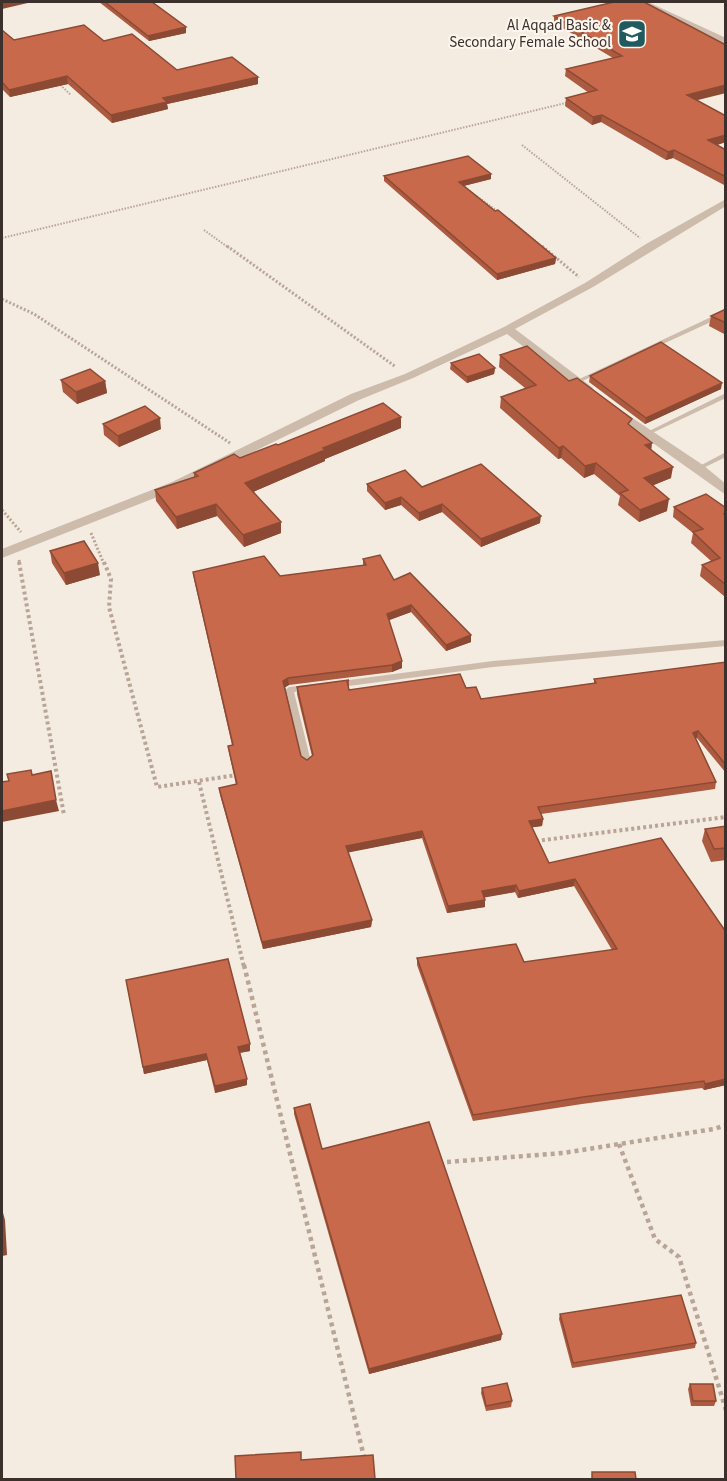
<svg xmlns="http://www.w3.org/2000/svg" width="727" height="1481" viewBox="0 0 727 1481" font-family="'Source Sans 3',sans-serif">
	<rect width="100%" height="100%" fill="#f4ebe1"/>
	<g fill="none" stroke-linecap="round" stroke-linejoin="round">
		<!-- path-far3 -->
		<path stroke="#b9a596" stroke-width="2" stroke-dasharray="1.5 1.5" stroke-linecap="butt" d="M58,83l13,12
			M522,145l118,93
			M467,189l33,24
			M509,219l35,29
			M204,230l25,18
			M2,238l568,-136"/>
		<!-- path-far2 -->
		<path stroke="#b9a596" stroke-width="3" stroke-dasharray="2 2" stroke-linecap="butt" d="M227,246l169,121
			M542,246l37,31
			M2,299l32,15 196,129
			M2,510l19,22
			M91,533l13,31
			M19,560l1,4"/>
		<!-- path-far1 -->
		<path stroke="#b9a596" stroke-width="4" stroke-dasharray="3 3" stroke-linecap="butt" d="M19,562l45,253
			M104,562l7,17 -2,28 48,180 80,-12
			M199,782l45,185
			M536,841l190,-24"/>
		<!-- path -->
		<path stroke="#b9a596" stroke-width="4.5" stroke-dasharray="4 4" stroke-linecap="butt" d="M244,965l121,496
			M619,1144l36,95 24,18 47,153
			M447,1162l116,-9 151,-24 12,-4"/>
		<!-- service -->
		<path fill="#cdbbac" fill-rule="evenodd" d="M726,310v5l-148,68h-4l-1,-1z
			M726,393v5l-78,37 -2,1 -3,-2z
			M726,452v5l-25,12h-4l-1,-1z
			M726,640v6l-233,21 -152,20 -4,-3 4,-3 152,-20z
			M307,685l3,1 1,2 -1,2 -16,2 17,70 -4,3 -4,-3 -18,-72 4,-3z"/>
		<!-- minor -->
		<path fill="#cdbbac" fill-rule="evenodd" d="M726,199v7l-133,81 -78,42 78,59v6h-8l-78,-60 -94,44 -54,22 -179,88 -178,70v-9l170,-67 179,-88 54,-20 99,-47 81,-44 61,-39z
			M616,407l87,58 23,19v11l-114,-81 -2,-3z"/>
		<!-- tertiary -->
		<path fill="#cdbbac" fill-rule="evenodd" d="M639,2h9l78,36v6z"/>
	</g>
	<!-- wall -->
	<path fill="#ac5a40" d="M99,2h53l34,31 -37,8z
		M554,16l143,84 29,16v26l-9,3 9,5v36l-53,-28 -7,2 -65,-38 -9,3 -27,-19 1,-8 23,-5 -24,-17 1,-7 47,-11 -59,-35z
		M2,30l12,10 90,1 73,29 81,14 -91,20 1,5 -56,14 -44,-39 -58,13 -8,-8z
		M384,176l107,3 -27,7 92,72 -1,6 -58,16 -113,-99z
		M726,309v26l-17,-9 2,-10z
		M500,355l69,26 62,45 20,24 20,28 -18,7 14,26 -28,11 -21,-17 2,-9 -26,-22 -10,4 -23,-20 -3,1 -58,-51 1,-11 24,-9 -26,-21z
		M451,363l44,5 -1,6 -27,9 -17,-14z
		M590,376l131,13 -76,35 -56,-42z
		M61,380l44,1 2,12 -30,11 -14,-12z
		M103,424l58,5 -42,18 -15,-12z
		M401,428l-76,31v2l-72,31 28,41 -37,14 -27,-31 -40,13 -21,-28 -1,-11 39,-13v-4l84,-28z
		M367,484l55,3 118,36 -59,24 -39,-35 -23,9 -18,-16 -16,5 -18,-19z
		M674,507l52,1v88h-2l-24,-20 2,-11 9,-4 -20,-18 2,-10 -20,-16z
		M50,551l50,24 -34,10 -14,-22z
		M363,559l31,21 77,55v7l-25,9 -35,-39 -22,8 13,41v7l-10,4 -103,13 -4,2 16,69 6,4 5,-4 -15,-62v-7l52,-7v10l117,-2 15,11 113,-16v-4l132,-17v111l-29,-35h-1l20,44 -1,7 -174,25 2,5 -1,7 -10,1 17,36 177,69v153l-22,5 -2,-2 -120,16 -109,17 -56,-156v-7l107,4 88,-12 -38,-64 -56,12 -3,-6 -31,5 1,3v7l-38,6 -25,-75 -74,14 24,68 -1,7 -108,22 -43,-154 -1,-7 17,-3 -7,-32 -1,-7 4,-1 -38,-166 -1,-7 87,4 83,-11z
		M726,826v34l-15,2 -9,-21 3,-12z
		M126,980l124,71 -10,2 7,26v6l-32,8 -8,-33 -63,14z
		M294,1108l28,41 179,191 -132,34 -75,-260z
		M560,1314l136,29 -1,5 -123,20 -13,-49z
		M690,1384l26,17 -2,5h-23l-3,-17z
		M482,1388l30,13 -1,6 -25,4 -5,-18z"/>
	<!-- shaded-wall -->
	<path fill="#8c4a34" d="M2,2h30l-30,7z
		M186,27v6l-37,8 -1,-5z
		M67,76l1,8 -58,13 -1,-7z
		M258,77v7l-91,20 1,5 -56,14 -1,-8 52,-17z
		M726,85v8l-40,10 1,-8z
		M602,115l-1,7 -9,3 1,-8z
		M726,135v7l-19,6 1,-8z
		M674,150l-1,8 -7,2 2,-8z
		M491,174v5l-32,8v-5z
		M556,258l-1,6 -58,16v-6z
		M495,368l-1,6 -27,9v-6z
		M105,381l2,12 -30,11 -1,-12z
		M722,383l-1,6 -76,35 1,-6z
		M401,417v11l-76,31v2l-79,34 -1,-12 78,-35z
		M160,418l1,11 -42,18 -1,-11z
		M652,443l-1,11 -6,-9z
		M563,446l-2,12 -3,1 1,-11z
		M596,463l-2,11 -10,4 1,-12z
		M673,467l-2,11 -29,12 2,-12z
		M401,497v8l-16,5v-7z
		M669,499l-2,12 -28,11 1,-12z
		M216,504l1,12 -40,13 -1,-12z
		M442,504v8l-23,9v-8z
		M541,516l-1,7 -59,24v-8z
		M281,522v11l-37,14 -1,-12z
		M98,563l2,12 -34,10 -2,-12z
		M411,605v7l-24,9v-7z
		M471,635v7l-25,9v-6z
		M402,661v7l-10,4v-7z
		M288,678l1,7 -5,3 -1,-7z
		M698,731l-1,7 -5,2 1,-7z
		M56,800l3,11 -57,11v-11z
		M543,819l-1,7 -14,2 1,-7z
		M422,831v7l-76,15v-7z
		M575,879l-1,7 -56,12 1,-7z
		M516,885l-1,7 -33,6v-7z
		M485,900v7l-38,6 1,-7z
		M372,920l-1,7 -108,22 -1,-7z
		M250,1044v7l-12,2v-6z
		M206,1054l1,6 -63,14 -1,-7z
		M247,1079v6l-32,8v-7z
		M726,1079v6l-22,5 1,-6z
		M2,1209l3,11 2,35 -5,1z
		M502,1334l-1,6 -132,34v-5z"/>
	<!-- building -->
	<path fill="#c8694b" stroke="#8c4a34" stroke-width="1.5" d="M105,2h47l34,25 -38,9z
		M614,2h30l82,43v40l-39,10 39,21v19l-18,5 18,10v27l-52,-27 -6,2 -66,-37 -9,2 -27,-19 31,-8 -31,-21 56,-13 -68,-40z
		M84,25l20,16 28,-7 45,36 55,-13 26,20 -95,21 4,4 -56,13 -44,-39 -58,14 -7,-8v-52l12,10z
		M468,156l23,18 -32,8 36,29 3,-1 58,48 -59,16 -113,-98z
		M726,309v14l-15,-7z
		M661,342l61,41 -76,35 -56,-42z
		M527,346l42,35 8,-3 55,41 -4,5 24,19 -7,2 28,22 -29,11 25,21 -29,11 -20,-17 8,-3 -32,-27 -11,3 -22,-20 -4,2 -58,-51 35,-12 -36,-30z
		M479,354l16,14 -28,9 -16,-14z
		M90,369l15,12 -29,11 -15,-12z
		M383,403l18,14 -78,31 2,2 -80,33 36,39 -38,13 -27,-31 -40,13 -21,-27 43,-14 -4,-3 40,-19 6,4 36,-14 2,1z
		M145,406l15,12 -42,18 -15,-12z
		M481,464l60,52 -60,23 -39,-35 -23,9 -18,-16 -16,6 -18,-19 38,-14 17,17z
		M706,494l20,14v6h-2l2,2v69l-24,-20 18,-7 -27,-26 10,-3 -29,-22z
		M84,541l14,22 -34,10 -14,-22z
		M380,555l14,25 16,-7 61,62 -25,10 -35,-40 -24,9 15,47 -10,4 -104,13 -5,3 18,75 6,4 6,-5 -16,-68 52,-7 -2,1 2,9 111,-16 6,14 10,-1 5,12 115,-16 -2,-4 132,-17v103l-28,-34 -5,2 23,49 -178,25 5,12 -14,2 20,42 112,-25 65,94v147l-21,5 -1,-3 -121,16 -110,18 -56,-157 99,-14 8,18 93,-13 -42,-70 -56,12 -3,-6 -34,6 3,9 -37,6 -26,-75 -76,15 26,74 -110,22 -43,-154 18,-4 -9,-38 5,-1 -40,-173 71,-16 16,20 86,-11 -3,-6z
		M31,770l1,5 19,-4 5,29 -54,11v-29l7,-1 -2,-7z
		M726,826v22l-12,1 -9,-20z
		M228,959l22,85 -12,3 9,32 -32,7 -9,-32 -63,13 -17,-87z
		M310,1104l12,45 107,-27 73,212 -133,35 -75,-261z
		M2,1214l1,29 -1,1z
		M681,1295l15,48 -123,20 -13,-49z
		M507,1383l5,18 -26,5 -4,-18z
		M690,1384h23l3,17h-23z
		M301,1452v8l72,-5 2,24h-139l-1,-23z
		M592,1472h43l1,7h-44z"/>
	<!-- icons -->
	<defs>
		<g id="school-square" transform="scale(1.5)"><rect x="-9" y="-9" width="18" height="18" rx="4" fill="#1f5a5e" stroke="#fbf5ee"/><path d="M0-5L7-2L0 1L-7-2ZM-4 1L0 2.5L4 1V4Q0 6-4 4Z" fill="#fff"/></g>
	</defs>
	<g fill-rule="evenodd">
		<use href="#school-square" x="632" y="34"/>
	</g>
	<g text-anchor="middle" stroke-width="4.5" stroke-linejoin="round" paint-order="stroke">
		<!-- far-poi labels -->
		<g font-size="15" fill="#3b302b" stroke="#fbf5ee" text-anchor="end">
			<text x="611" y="30">Al Aqqad Basic &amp;<tspan x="611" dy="17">Secondary Female School</tspan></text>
		</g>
	</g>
	<!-- border -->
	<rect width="727" height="1481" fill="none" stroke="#3b302b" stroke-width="6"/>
</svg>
